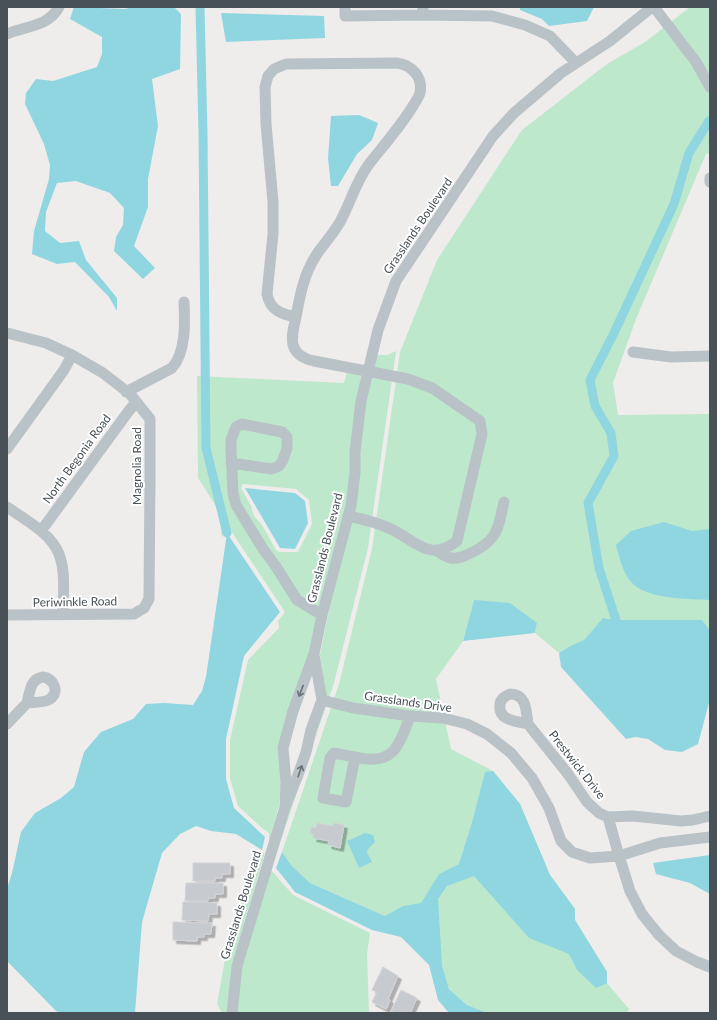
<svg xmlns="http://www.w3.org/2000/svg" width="717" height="1020" viewBox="0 0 717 1020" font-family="Lato,sans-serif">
	<defs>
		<filter id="shadow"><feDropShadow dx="3.5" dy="3.5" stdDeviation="0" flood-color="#0004"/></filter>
	</defs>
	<rect width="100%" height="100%" fill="#efecec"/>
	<!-- green -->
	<path fill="#bee8cb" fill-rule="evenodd" d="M690,7h20v146l-4,1 -70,165 -23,64 5,32 92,-1v216l-8,-10h-86l-12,-2 -20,22 -12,5 -13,8 -24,-20 2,-10 -63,-23 -11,41 -27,38 15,70 42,22 27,33 30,71 25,34v11l32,52v11l22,26 -2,4h-140l-20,-8 -18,-16 -7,-24 -57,-49 -75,-33 -19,-18 -9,-13 57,-168 33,-135 28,-197 37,-92 85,-130 85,-66 38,-22z
		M396,351l-28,197 -34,135 -5,15 -3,-1 -6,-42 40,-203 6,-51 11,-46h10z
		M347,372l14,3 -15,131 -29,108 -7,36 -1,1v3l-28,128 -2,24 -10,36v-9l-7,-5 -24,-22 -8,-28v-38l18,-80 31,-32 -1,-7 7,-9 -54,-81 -3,-2 -4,1 -2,9 -3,-28 -21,-33 -1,-102 147,7zM243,484l53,5 13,11 3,24 -14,28h-19l-3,-2 -14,-25 -8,-9 -3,-10 -10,-18z
		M325,706h1l-55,164 22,25 77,38 -3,21 2,59h-132l4,-47 47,-155z
		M265,852l-33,112 -5,49h-5l-5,-9 10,-56 11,-38 24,-56z"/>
	<!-- water -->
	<path fill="#90d6e1" d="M74,7l51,2 7,-2h42l7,7 -1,55 -28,10 6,47 -10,53v28l-14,39 21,22 -12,11 -29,-28 2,-14 7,-12 1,-17 -14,-15 -34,-12 -19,2 -11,29 -1,19 15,12 19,-2 7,19 31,38v13l-8,-14 -34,-35 -18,2 -25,-10 2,-23 15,-52 1,-14 -6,-21 -19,-40 1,-11 10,-14 17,2 44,-14 5,-13v-17l-32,-18z
		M520,7h74l-7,14 -38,5 -7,-7 -22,-9z
		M221,13l103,3 1,22 -99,4z
		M359,115l19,8 -6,17 -15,14 -19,32h-7l-3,-28 3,-42z
		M245,488l50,5 10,8 3,22 -13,26 -15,-1z
		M664,522l28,9 18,-2v71c-21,-1 -61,-1 -77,-16 -10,-10 -14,-27 -17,-39l15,-14z
		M227,533l53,79 -36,44 -18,83v40l8,29 31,29 -3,13 -26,-16 -25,-3 -15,-5 -16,8 -18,19 -20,69 -7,91h-74l-5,-2 -49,-50v-72l5,-16 9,-41 14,-19 26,-15 13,-11 10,-35 17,-20 32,-13 13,-15 18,-1 29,2 9,-14 4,-14z
		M474,600l36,3 27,20 -2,10 -72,8z
		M603,618l13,2h86l8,10v69l-12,45 -16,8 -17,-2 -17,-11 -12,-2 -10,2 -65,-72 -2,-14 13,-8 12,-5z
		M493,771l27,33 30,71 25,34v11l32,52v11l-11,5 -19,-18 -8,-16 -40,-16 -55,-62 -27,10 -9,13 4,66 7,24 18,16 20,8h-38l-11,-13 -9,-35 -28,-28 -29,-7 -77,-38 -19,-24 6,-16 9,13 19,18 75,33 18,-10 18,-3 18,-29 20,-10 14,-45 12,-47z
		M365,833l8,2 2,7 -7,7 -1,3 5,10 -13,6 -12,-27z
		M710,855v39l-20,-11 -34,-9 -3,-11z"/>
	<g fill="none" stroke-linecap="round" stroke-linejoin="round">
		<!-- canal -->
		<path stroke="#90d6e1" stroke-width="9" d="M200,7l3,127 3,314 21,85
			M616,620l-17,-52 -11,-65 26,-47 -3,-23 -16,-27 -5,-26 24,-47 60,-129 15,-51 20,-32"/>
	</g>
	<!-- building -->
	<path fill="#c7cace" stroke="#d1d3d7" filter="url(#shadow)" d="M317,823l16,3 1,-3 10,2 -4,23 -12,-3 1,-4 -16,-3 1,-4 -4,-1 1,-6 5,1z
		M193,863h37v11h-8v4h-7v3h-22z
		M186,883h37v11h-8v4h-7v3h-23z
		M183,902l34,1v11h-8l-1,7 -26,-1z
		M173,922l39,1 -1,11h-7v3h-7v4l-24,-1z
		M383,967l15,9 -10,23 2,1 -4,9 -14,-7 5,-10 -5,-2z
		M401,990l16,8 -7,15h-16l-3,-1z"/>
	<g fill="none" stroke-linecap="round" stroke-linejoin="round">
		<!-- minor -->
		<path stroke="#b9c2c7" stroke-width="11" d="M345,7v9l77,-1 1,-7
			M654,7l42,55 14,25
			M422,15l70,1 33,9 25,11 26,27
			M7,34c18,-8 41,-7 52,-27
			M397,63c15,2 26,14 23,30 -1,4 -5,9 -7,13 -13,21 -29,39 -44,58 -12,16 -17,34 -26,52 -6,14 -17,25 -26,38 -13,19 -17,41 -21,63 -15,-3 -26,-7 -29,-23l6,-60v-32l-7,-78 -1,-37 3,-11 6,-7 12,-5z
			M710,178v4
			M296,317c-5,21 -9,38 18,44l94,18 24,9 48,33 2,13 -25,107c-27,21 -40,1 -64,-11 -14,-7 -30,-11 -45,-14
			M7,333l39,10 26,12 31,18 27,21 20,25v62l-1,118 -5,9 -10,6 -127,1
			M633,352l38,5 39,-1
			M126,392l46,-24c14,-16 13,-45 12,-66
			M7,449l57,-79 8,-15
			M231,463l41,6 7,-3 4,-6 4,-12v-11l-5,-5 -40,-8 -6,3 -5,13v9l2,44 3,12 27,44 12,16 22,35 25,15
			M7,507c17,12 44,26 52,47 7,18 4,42 4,61
			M41,531l87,-119 8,-10
			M437,551c5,3 8,6 14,7 12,2 37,-13 43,-23 6,-9 7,-22 10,-33
			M43,677c11,2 17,15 7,22 -6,4 -16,3 -23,4 3,-11 3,-24 16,-26z
			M510,694c17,0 16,17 18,30 -11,-3 -30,-3 -28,-19 0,-6 5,-9 10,-11z
			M322,700l31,8 57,8 33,2 24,6 20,10 24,19 21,25 17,30 12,33 11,11 18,6 29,-2 41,-13 50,-6
			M7,724l20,-21
			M528,724l40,50 19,28 12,11 9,4 25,-1 48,5 12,-1 17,-4
			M355,757l-9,45 -23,-4 7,-40 4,-5c19,3 46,14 60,-3 8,-9 12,-23 16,-34
			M285,807l1,-25 -3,-34 10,-37 21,-57 8,-39 29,-109 4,-34v-20l6,-51 17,-71 18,-49 97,-145 21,-23 47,-40 49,-32 42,-34
			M608,817l11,39 11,35 12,23 17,21 17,16 21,11 13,5
			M232,1013l5,-47 48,-159 13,-32 8,-23 5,-22 11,-30 -8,-45"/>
	</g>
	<!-- one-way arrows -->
	<defs><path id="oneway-shaft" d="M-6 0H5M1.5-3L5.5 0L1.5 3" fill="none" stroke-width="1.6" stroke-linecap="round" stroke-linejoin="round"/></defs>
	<g stroke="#697379">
		<use href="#oneway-shaft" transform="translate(301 691) rotate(111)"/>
		<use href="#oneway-shaft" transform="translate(300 771) rotate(-71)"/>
	</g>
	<g text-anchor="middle" stroke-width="4" stroke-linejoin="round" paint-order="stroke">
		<!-- street labels -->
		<g font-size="12" fill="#475157" stroke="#fff">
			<text transform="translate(418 226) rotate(-56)" y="4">Grasslands Boulevard</text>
			<text transform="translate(77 459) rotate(-54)" y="4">North Begonia Road</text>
			<text transform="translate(137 466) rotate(-90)" y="4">Magnolia Road</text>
			<text transform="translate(325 548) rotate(-76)" y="4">Grasslands Boulevard</text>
			<text transform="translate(75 602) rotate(-1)" y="4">Periwinkle Road</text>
			<text transform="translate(408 702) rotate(8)" y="4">Grasslands Drive</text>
			<text transform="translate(577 765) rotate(52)" y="4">Prestwick Drive</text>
			<text transform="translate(241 905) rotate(-73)" y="4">Grasslands Boulevard</text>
		</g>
	</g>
	<!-- border -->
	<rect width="717" height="1020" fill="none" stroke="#475157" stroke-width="16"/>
</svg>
